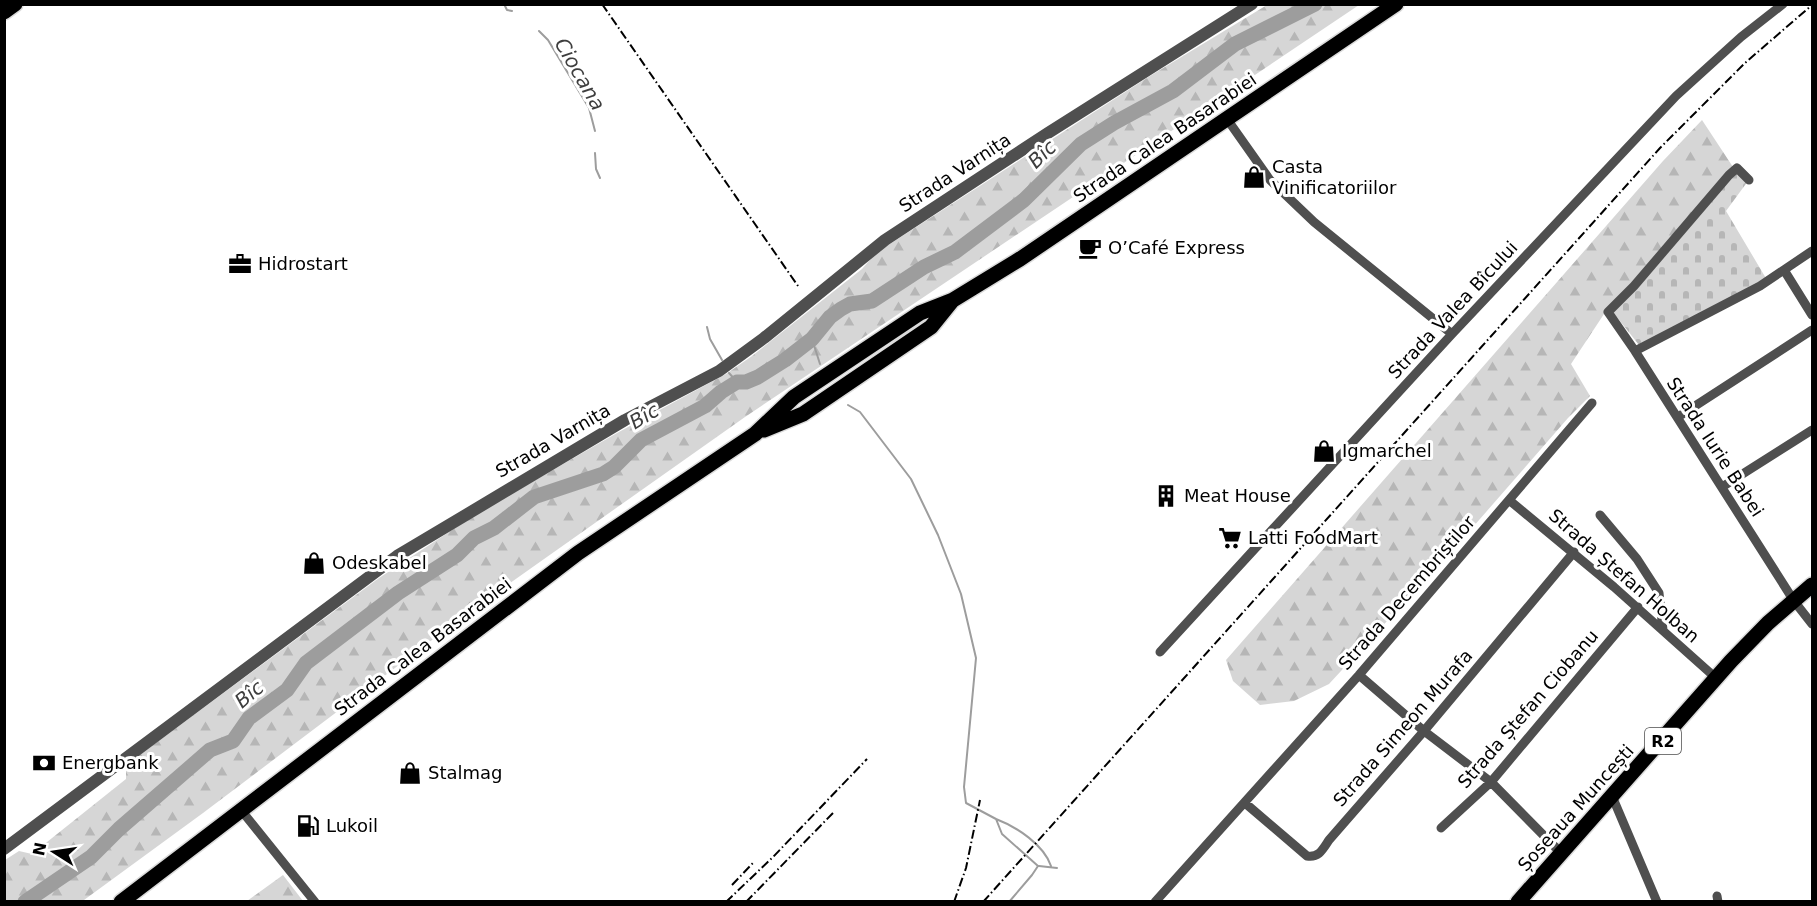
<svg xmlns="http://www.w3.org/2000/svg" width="1817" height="906" viewBox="0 0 1817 906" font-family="'DejaVu Sans',sans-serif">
	<defs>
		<pattern id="forest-firs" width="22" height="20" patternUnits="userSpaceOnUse" patternTransform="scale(1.5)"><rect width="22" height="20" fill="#d6d6d6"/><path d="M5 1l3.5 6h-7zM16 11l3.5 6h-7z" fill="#b6b6b6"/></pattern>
		<pattern id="cemetery-stones" width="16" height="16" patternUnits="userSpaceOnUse" patternTransform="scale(1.5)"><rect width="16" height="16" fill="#d6d6d6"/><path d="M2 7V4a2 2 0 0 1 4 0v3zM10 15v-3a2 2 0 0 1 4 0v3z" fill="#b6b6b6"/></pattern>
	</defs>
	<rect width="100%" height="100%" fill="#fff"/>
	<!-- forest -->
	<path fill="url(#forest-firs)" d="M1267,5h92l-614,412 -276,195 -266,201 -119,87 -4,2h-75v-42l14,-9 13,3 94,-75v-14l253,-187 99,-65 139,-80 109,-59 26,-18 110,-87 14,-16 274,-177z
		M1702,120l31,47 -129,147 -33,50 19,32 -22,22 -109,125 -130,141 -35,17 -34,4 -27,-24 -7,-21 437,-499z
		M283,875l20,26h-56z"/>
	<!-- cemetery -->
	<path fill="url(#cemetery-stones)" d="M1736,173l12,8 -22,30 41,69 -128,65 -27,-34z"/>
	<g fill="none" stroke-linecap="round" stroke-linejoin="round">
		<!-- stream -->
		<path stroke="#9d9d9d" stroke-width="2" d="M504,4l3,6 5,1
			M539,31l9,9 41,68 6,23
			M595,153l1,16 4,9
			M707,327l3,12 12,21
			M812,339l8,25
			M729,373l8,9
			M848,405l12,7 51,67 27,56 23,59 15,64 -12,129 2,16 30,16 6,15 36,32 -6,9 -23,27
			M996,819c21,8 48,26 55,47
			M1039,866l18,2"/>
		<!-- river -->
		<path stroke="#9d9d9d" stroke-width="15" d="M25,902l66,-45 28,-28 91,-79 23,-9 16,-23 38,-28 19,-27 92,-70 59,-38 17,-17 20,-10 40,-31 69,-23 11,-7 27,-27 64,-34 16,-14 16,-10h9l12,-5 27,-17 27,-21 18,-22 11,-8 9,-5 22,-3 52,-34 31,-15 69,-52 57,-56 33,-21 59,-32 62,-47 80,-40"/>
		<!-- primary casing -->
		<g stroke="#dbdbdb" stroke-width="18">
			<path id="primary" d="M4,12l11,-8
				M764,430l39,-16 128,-87 21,-26
				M121,902l457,-349 177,-119 39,-37 126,-84 33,-13 67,-41 376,-255
				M1518,902l213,-241 37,-38 44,-38"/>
		</g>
		<!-- minor -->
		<path stroke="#4f4f4f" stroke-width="9" d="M1227,119l43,61 44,42 138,112
			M1749,180l-12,-12 -8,7 -95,111 -26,26 27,39 159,250 18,23
			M1784,270l28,45
			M1635,351l125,-65 52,-35
			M1678,417l134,-87
			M1722,487l90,-57
			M1509,500l105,87 103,92
			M1600,515l37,44 22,34 4,37
			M1160,652l292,-318 224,-238 65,-59 42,-33
			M1359,675l65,56 67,51 70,71
			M1612,796l45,106
			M1245,803l62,53c12,2 16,-7 22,-16l95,-109 150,-179
			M241,810l74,92
			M1441,828l50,-46 147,-175
			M1717,896l1,6
			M1155,902l204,-227 233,-272"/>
		<!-- tertiary -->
		<path stroke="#4f4f4f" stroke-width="12" d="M4,849l393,-293 228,-136 94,-49 45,-33 121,-98 163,-107 204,-129"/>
		<!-- primary -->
		<use href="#primary" stroke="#000" stroke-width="15"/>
		<!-- rail -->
		<path stroke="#000" stroke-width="2" stroke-dasharray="9 3 1.5 3" stroke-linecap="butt" d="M602,4l196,282
			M732,885l21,-22
			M726,902l47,-45 94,-98
			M746,902l87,-89
			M954,902l12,-34 14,-68
			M983,902l677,-754 85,-85 67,-58"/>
	</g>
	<!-- icons -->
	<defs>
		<g id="shop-bare" transform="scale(1.8)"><path d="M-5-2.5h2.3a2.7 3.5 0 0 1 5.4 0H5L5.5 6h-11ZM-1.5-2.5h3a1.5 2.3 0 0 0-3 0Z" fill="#000" stroke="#fff" stroke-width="2.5" paint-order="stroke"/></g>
		<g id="cafe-bare" transform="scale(1.8)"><path d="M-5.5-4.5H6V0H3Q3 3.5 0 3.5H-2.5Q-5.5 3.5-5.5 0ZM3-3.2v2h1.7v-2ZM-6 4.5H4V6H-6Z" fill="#000" stroke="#fff" stroke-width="2.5" paint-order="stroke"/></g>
		<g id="office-bare" transform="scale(1.8)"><path d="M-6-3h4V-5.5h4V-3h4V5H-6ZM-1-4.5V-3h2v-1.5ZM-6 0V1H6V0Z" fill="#000" stroke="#fff" stroke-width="2.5" paint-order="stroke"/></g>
		<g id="building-bare" transform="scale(1.8)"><path d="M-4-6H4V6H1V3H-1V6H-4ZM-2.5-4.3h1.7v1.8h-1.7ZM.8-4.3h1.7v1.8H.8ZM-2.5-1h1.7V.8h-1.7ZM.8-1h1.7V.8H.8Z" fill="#000" stroke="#fff" stroke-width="2.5" paint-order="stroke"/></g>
		<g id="supermarket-bare" transform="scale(1.8)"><path d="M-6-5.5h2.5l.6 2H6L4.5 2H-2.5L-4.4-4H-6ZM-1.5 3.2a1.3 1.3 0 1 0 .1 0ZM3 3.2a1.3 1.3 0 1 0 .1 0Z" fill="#000" stroke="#fff" stroke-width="2.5" paint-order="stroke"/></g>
		<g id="bank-bare" transform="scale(1.8)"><path d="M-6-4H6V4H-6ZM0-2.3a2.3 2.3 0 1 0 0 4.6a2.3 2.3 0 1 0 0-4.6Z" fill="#000" stroke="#fff" stroke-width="2.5" paint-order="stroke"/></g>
		<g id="fuel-bare" transform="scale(1.8)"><path d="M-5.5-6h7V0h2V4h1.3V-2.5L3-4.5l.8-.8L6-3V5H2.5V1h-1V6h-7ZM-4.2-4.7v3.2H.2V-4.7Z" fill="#000" stroke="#fff" stroke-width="2.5" paint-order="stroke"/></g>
	</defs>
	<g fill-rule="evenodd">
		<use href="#shop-bare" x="1254" y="177"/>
		<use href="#cafe-bare" x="1090" y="248"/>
		<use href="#office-bare" x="240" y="264"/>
		<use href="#shop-bare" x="1324" y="451"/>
		<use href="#building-bare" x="1166" y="496"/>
		<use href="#supermarket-bare" x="1230" y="538"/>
		<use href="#shop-bare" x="314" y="563"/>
		<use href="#bank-bare" x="44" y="763"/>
		<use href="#shop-bare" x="410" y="773"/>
		<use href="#fuel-bare" x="308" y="826"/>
	</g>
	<g text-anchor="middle" stroke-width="6" stroke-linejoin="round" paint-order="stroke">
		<!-- shield labels -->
		<rect fill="#fff" stroke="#4c4c4c" stroke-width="1.5" x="1645" y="728" width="36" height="26" rx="4.5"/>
		<g font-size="16" font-weight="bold" fill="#000">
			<text x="1663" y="747">R2</text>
		</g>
		<!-- street labels -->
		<g font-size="18" fill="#000" stroke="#fff">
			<text transform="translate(1165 138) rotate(-34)" y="6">Strada Calea Basarabiei</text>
			<text transform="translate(955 173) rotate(-33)" y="6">Strada Varnița</text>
			<text transform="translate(1453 310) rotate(-47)" y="6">Strada Valea Bîcului</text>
			<text transform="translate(553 441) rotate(-30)" y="6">Strada Varnița</text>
			<text transform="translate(1715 447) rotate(57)" y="6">Strada Iurie Babei</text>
			<text transform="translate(1624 576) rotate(41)" y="6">Strada Ștefan Holban</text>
			<text transform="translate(1407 593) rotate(-49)" y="6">Strada Decembriștilor</text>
			<text transform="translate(423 647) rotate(-37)" y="6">Strada Calea Basarabiei</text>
			<text transform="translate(1528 709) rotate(-49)" y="6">Strada Ștefan Ciobanu</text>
			<text transform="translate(1403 728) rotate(-49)" y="6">Strada Simeon Murafa</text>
			<text transform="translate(1576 808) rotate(-48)" y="6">Șoseaua Muncești</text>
		</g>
		<!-- poi labels -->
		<g font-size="18" fill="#000" stroke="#fff" text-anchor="start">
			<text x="1272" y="173">Casta<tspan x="1272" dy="21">Vinificatoriilor</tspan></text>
			<text x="1108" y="254">O’Café Express</text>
			<text x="258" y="270">Hidrostart</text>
			<text x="1342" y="457">Igmarchel</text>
			<text x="1184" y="502">Meat House</text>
			<text x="1248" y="544">Latti FoodMart</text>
			<text x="332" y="569">Odeskabel</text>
			<text x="62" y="769">Energbank</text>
			<text x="428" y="779">Stalmag</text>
			<text x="326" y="832">Lukoil</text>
		</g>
		<!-- water labels -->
		<g font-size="20" font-style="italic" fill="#3e3e3e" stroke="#fff">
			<text transform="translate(580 74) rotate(60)" y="7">Ciocana</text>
			<text transform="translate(1042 154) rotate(-44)" y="7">Bîc</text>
			<text transform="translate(644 416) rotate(-31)" y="7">Bîc</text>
			<text transform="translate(249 694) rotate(-40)" y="7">Bîc</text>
		</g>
	</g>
	<!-- border -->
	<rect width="1817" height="906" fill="none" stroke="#000000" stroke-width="12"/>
	<!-- north arrow -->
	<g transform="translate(54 852) rotate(282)" stroke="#ffffff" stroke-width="4.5" paint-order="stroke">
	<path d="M0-4.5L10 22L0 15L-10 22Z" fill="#000000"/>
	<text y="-9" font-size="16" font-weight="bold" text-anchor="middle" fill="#000000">N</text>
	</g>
</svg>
